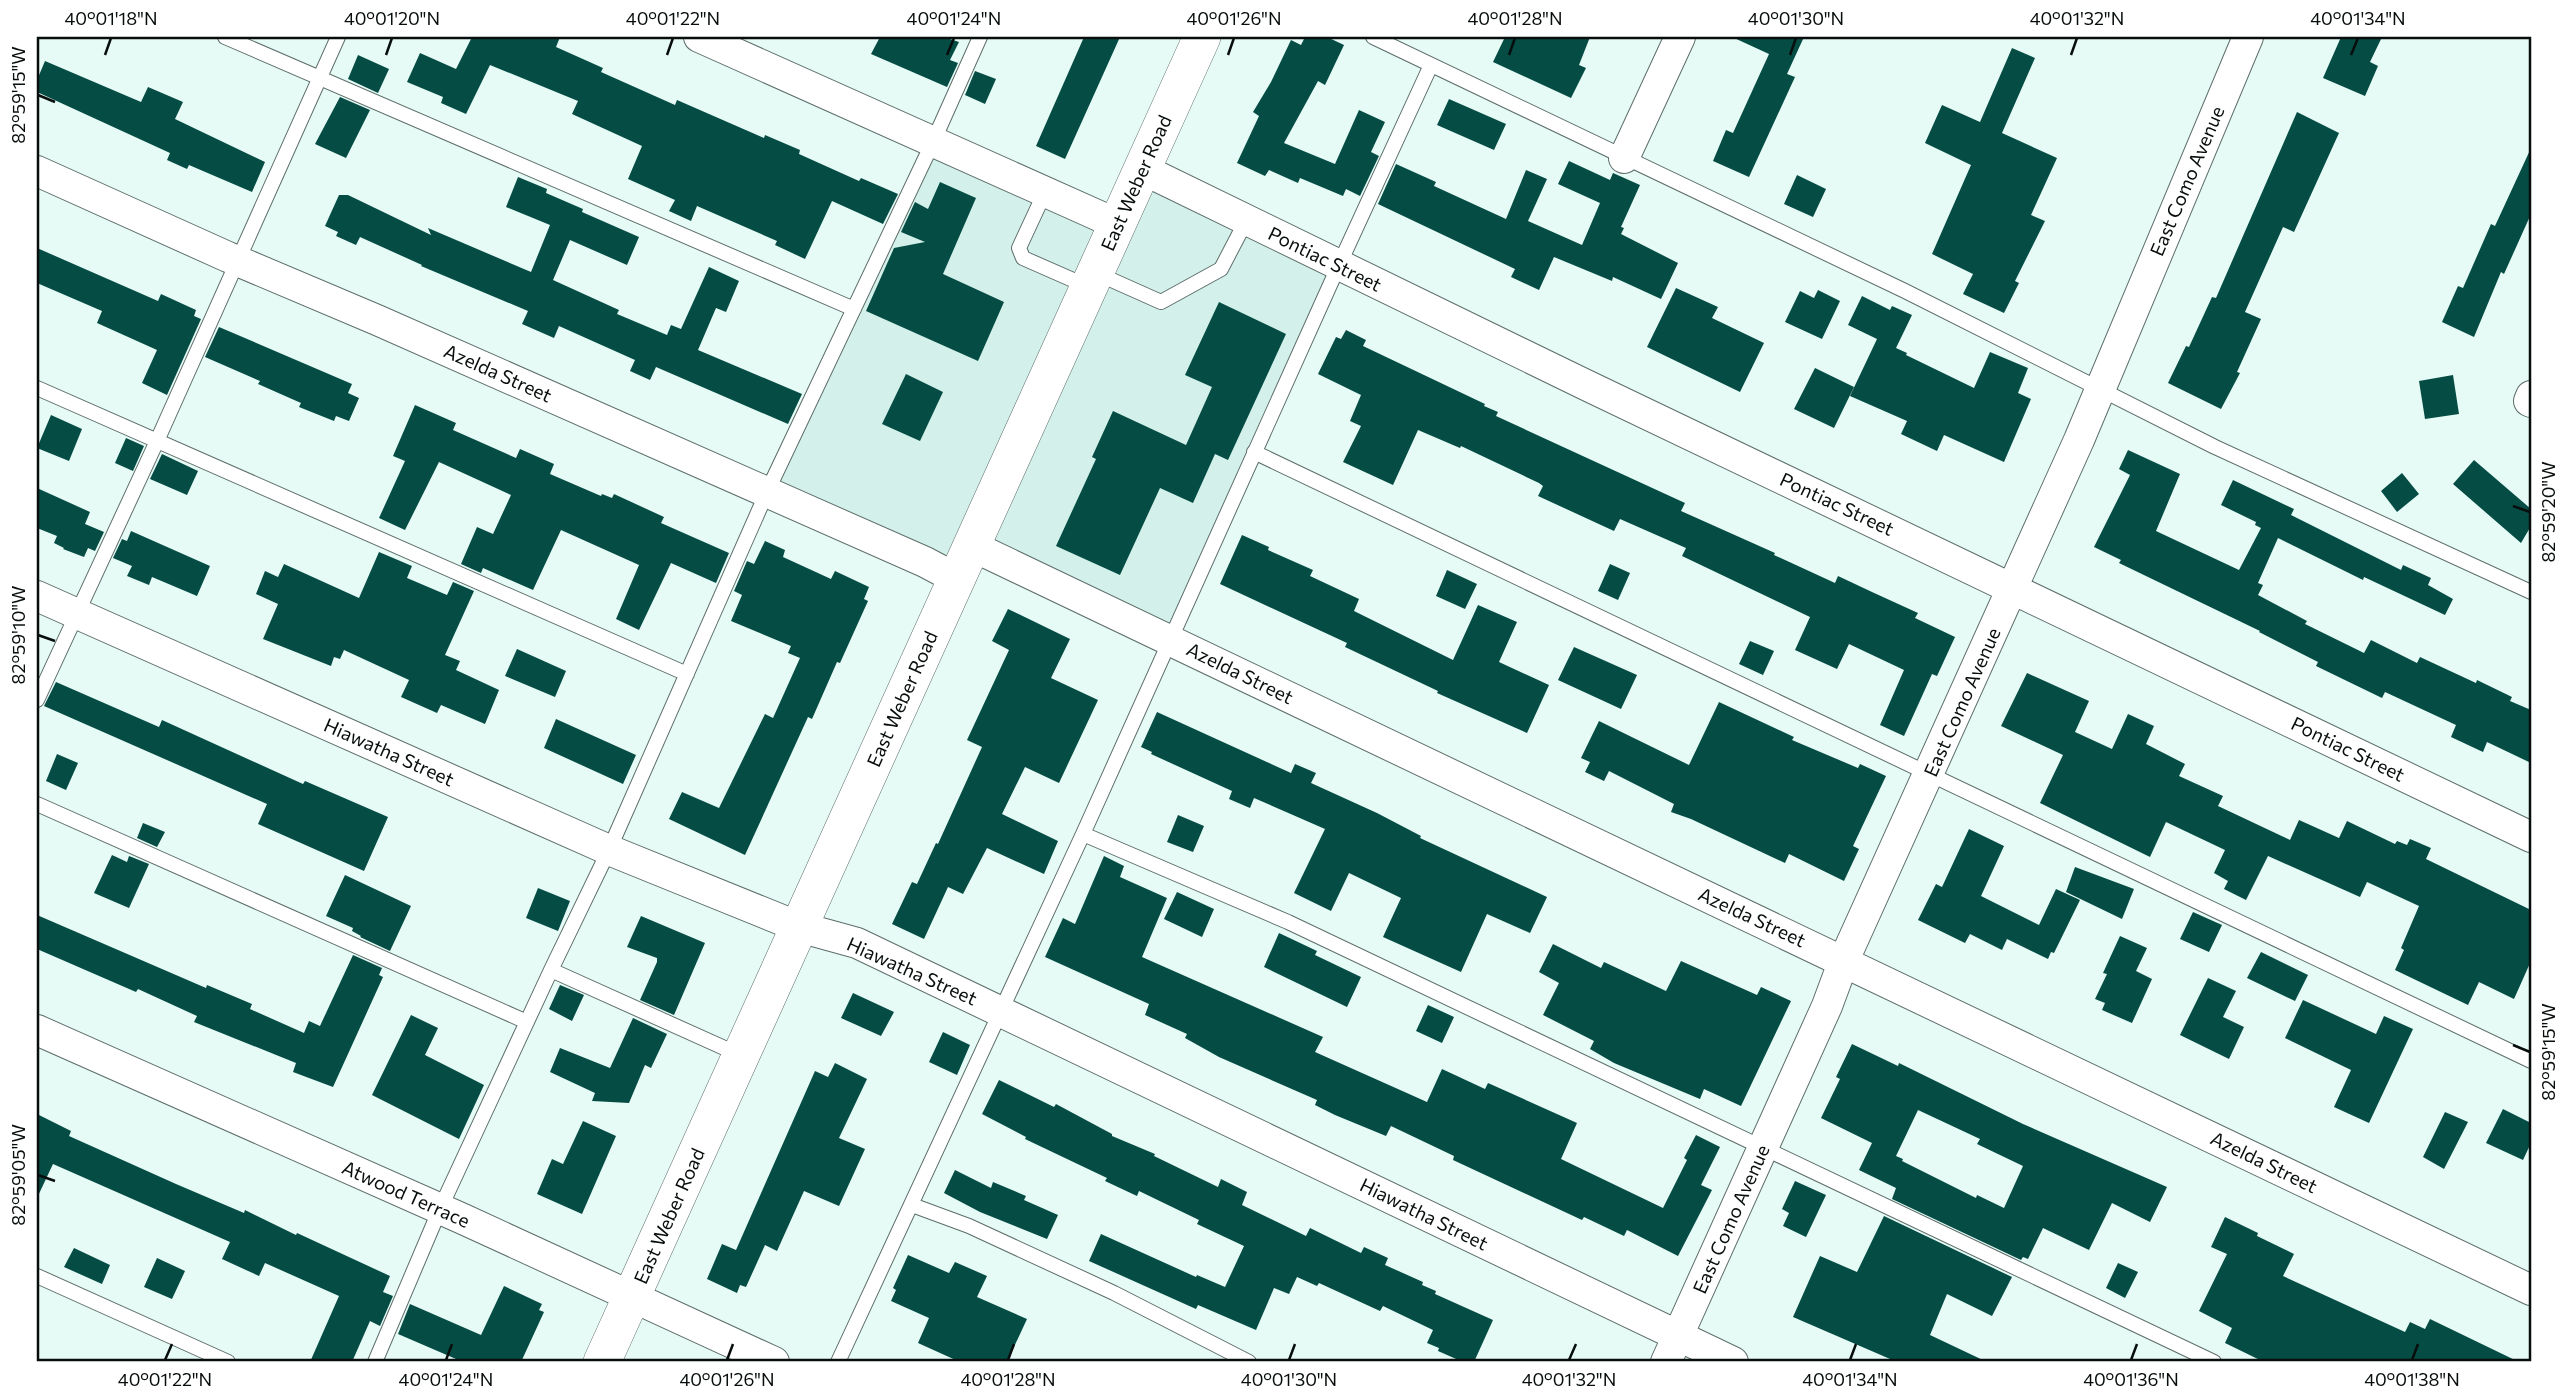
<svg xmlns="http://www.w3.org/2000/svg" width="2568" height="1399" viewBox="0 0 2568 1399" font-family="Commissioner,sans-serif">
	<rect width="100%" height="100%" fill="#e6faf6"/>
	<!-- built -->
	<path fill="#d3f1ea" d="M926,136l189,85 25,-49 201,95 -173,376 -195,-97 -20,39 -188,-89z"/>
	<!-- building -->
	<path fill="#054d44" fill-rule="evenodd" d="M472,37h88l-4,10 47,21 -2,4 74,33 2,-5 87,38 1,-3 35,15 -1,4 60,27 2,-3 37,16 -15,30 -51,-23 -27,58 -30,-14 2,-4 -80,-35 -6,15 -22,-10 6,-11 -47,-21 14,-33 -70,-32 6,-13 -88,-36 -24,49 -25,-11 2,-6 -36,-15 13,-29 36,16z
		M880,37h64l15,5 -9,18 8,3 -11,24 -76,-33z
		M1084,37h36l-55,122 -29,-13z
		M1305,37h22l17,8 -19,40 -7,-4 -34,62 51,21 24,-54 26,12 -14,30 8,4 -19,40 -14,-7 -3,7 -43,-18 -2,5 -29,-13 -4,6 -28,-13 22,-47 -6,-4 18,-30 20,-42 10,5z
		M1505,37h85l-11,28 7,3 -15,30 -78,-36z
		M1732,37h72l-17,37 8,3 -46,100 -36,-16 13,-31 7,3 36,-79z
		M2341,37h41l-12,25 8,4 -13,30 -42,-18z
		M2012,48l23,10 -33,75 55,25 -26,57 14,6 -30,60 4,2 -15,30 -41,-19 10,-20 -41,-20 39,-89 -46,-22 17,-38 38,17z
		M358,55l31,14 -11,24 -30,-14z
		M45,61l96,41 7,-15 35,15 -8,17 90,43 -13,30 -63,-27 -2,4 -20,-9 3,-7 -133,-61v-12z
		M975,71l21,8 -11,25 -20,-9z
		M340,97l30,13 -24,48 -31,-14z
		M1449,99l57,25 -12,26 -57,-25z
		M2297,112l42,21 -45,99 -11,-5 -38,85 16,7 -24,53 3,1 -19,36 -53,-26 18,-37 3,1 23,-50 4,1z
		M2531,148v66l-27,60 -3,-2 -27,65 -32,-15 16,-36 5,2 28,-64 4,2z
		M1569,161l41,19 3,-7 27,12 -19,42 3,1 -3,6 57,29 -17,36 -48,-22 -1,4 -58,-24 -15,33 -28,-13 4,-8 -137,-65 18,-40 40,18 -2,4 72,33 20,-49 21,9 -19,42 54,24 18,-42 -42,-19z
		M1797,175l29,14 -13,28 -29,-13z
		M518,177l29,12 -1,4 37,16 -1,3 57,25 -12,28 -57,-25 -17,40 66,30 -2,4 50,21 4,-10 10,4 28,-62 30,14 -13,31 -10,-4 -18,42 104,44 -14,30 -132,-57 -6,13 -20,-9 5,-11 -76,-34 -5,12 -32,-14 6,-13 -107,-45 1,-1 -62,-28 -4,8 -20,-9 2,-4 -13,-6 14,-31h9l83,40 -3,-7 103,44 19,-47 -44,-18z
		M940,182l36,16 -33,76 61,28 -26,59 -112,-50 28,-63 31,-6 -24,-10 14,-30 13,7z
		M37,248l121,53 3,-7 35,16 -2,6 7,3 -34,76 -25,-12 15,-33 -60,-27 5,-12 -65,-28z
		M1676,288l42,19 -6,11 52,25 -24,49 -93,-45z
		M1818,290l22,11 -18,38 -37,-17 15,-31 14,7z
		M1862,296l28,14 2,-4 20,9 -16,33 11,5 -1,2 68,33 16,-36 38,16 -10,25 13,6 -27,63 -60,-27 -7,16 -36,-17 6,-13 -57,-25 27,-57 -29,-14z
		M1219,302l67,32 -58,126 -13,-6 -22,49 -33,-15 -40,87 -64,-29 40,-87 -4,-2 21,-46 73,34 26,-58 -27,-12z
		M219,327l133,57 -4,9 11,5 -10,23 -13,-5 -2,5 -35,-14 2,-4 -43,-19 2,-3 -55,-24z
		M1346,330l20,10 -3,6 122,58 -1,2 14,6 -2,4 189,87 -4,8 94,42 -1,2 61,28 3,-7 34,16 46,21 -3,5 40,19 -18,39 -5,-2 -28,62 -24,-11 24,-55 -55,-26 -12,25 -42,-19 15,-33 -128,-61 4,-8 -66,-29 -6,12 -76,-35 5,-10 -4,-3 -78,-37 -1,2 -42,-18 -25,55 -50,-23 18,-36 -11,-5 11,-26 -43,-21 18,-37 5,2z
		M1815,368l39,19 -20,41 -40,-19z
		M906,374l37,18 -23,49 -38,-17z
		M2453,375l6,39 -34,5 -6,-38z
		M415,405l41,18 -3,7 63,28 4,-9 34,15 -4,10 51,22 1,-2 10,4 2,-4 50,23 -3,6 68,30 -13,30 -45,-20 -32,67 -23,-11 23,-54 -78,-35 -28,60 -50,-22 -2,5 -20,-9 16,-37 16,7 18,-39 -72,-33 -34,68 -26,-12 26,-57 -12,-5z
		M51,415l31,14 -13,32 -32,-13z
		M126,438l18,8 -11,25 -18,-8z
		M2128,450l52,24 -24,57 83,39 22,-42 -6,-3 1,-3 -35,-17 12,-25 61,29 -3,6 110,55 2,-5 28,13 -3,7 25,14 -8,16 -81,-38 -1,3 -85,-42 -20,45 5,2 -5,10 49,26 -2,3 59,29 7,-13 46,23 3,-6 56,26 1,-3 35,17 -2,4 21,9v53l-44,-21 -4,10 -32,-15 5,-12 -71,-33 -3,6 -66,-32 2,-4 -59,-30 1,-1 -141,-68 2,-3 -27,-13 36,-72 -11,-6z
		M162,454l36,17 -11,24 -37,-16z
		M2474,460l57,49v17l-10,17 -68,-59z
		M2402,473l17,21 -22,18 -16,-21z
		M37,488l53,24 -5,12 19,8 -9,19 -7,-3 -4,9 -21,-8 1,-1 -10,-5 3,-7 -20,-8z
		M131,531l79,35 -13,30 -45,-19 -3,8 -22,-9 5,-10 -19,-8 9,-19 5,2z
		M1242,535l27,12 -1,3 45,20 -3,6 49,23 -5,12 99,49 25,-55 39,17 -18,40 50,23 -22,48 -90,-40 1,-2 -93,-44 2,-4 -127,-59z
		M765,541l20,9 -2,7 48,22 4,-8 34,16 -5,12 4,2 -28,62 -3,-1 -25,57 -4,-2 -63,138 -76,-36 13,-27 37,16 46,-94 8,4 27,-60 -12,-5 3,-7 -60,-25 11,-26 -8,-4 13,-30 7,3z
		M379,552l33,14 -5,12 40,17 6,-13 21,9 -29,64 15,6 -4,9 43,20 -14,34 -44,-19 -4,8 -36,-16 8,-17 -65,-30 -4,9 -6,-2 -3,9 -68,-27 15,-35 -22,-10 9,-23 13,6 6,-13 75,34z
		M1610,564l20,9 -12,27 -20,-9z
		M1447,570l30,14 -12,25 -29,-13z
		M1008,609l62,30 -19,39 47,22 -39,83 -34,-16 -23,47 56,27 -14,33 -57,-26 -24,46 -15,-7 -24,52 -32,-15 20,-42 5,2 19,-41 2,1 44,-97 -15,-7 42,-90 -17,-9z
		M1750,641l24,10 -11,24 -24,-11z
		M1574,647l63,28 -16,34 -63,-29z
		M517,649l49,22 -11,26 -50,-21z
		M2027,673l62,28 -14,31 37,17 16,-35 26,12 -8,18 39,20 -6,12 44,20 -5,10 72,34 9,-20 40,18 8,-17 48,23 2,-3 10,4 3,-6 21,9 -5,11 105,51v51l-17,38 -35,-17 -11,23 -73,-35 9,-20 -3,-2 18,-42 -52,-24 -7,15 -92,-41 -22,44 -22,-11 4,-8 -14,-8 11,-23 -59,-28 -16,35 -110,-54 23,-48 -62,-29z
		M56,682l103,45 3,-7 141,64 2,-3 83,36 -24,54 -106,-47 9,-20 -223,-98z
		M1719,702l75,35 -2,3 66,28 2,-4 26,12 -33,70 6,3 -15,32 -55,-27 -4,9 -94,-44 -20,-7 3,-8 -65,-33 -5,10 -19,-9 5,-10 -9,-4 18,-37 90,44z
		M1157,712l134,61 4,-9 21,9 -5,10 66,30 44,23 -1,2 127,59 -17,36 -43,-19 -26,58 -78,-35 18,-39 -52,-25 -18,38 -37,-18 31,-64 -71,-31 -4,10 -21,-9 3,-8 -81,-37 1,-2 -11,-5z
		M556,719l80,36 -13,29 -79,-36z
		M57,754l21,9 -12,27 -20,-9z
		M1178,815l26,11 -11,26 -26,-10z
		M143,823l22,9 -8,15 -20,-9z
		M1969,829l35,17 -23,50 58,29 17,-36 24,11 -26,53 -3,-1 -3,7 -41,-20 -5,11 -32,-16 -5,9 -47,-23 18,-36 6,3z
		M112,855l15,7 2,-6 20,8 -20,44 -35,-15z
		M1104,856l20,10 -4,11 47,21 -25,59 181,80 -8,15 112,50 15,-33 43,20 3,-6 89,40 -16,36 102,49 24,-48 -3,-2 12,-23 24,12 -19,38 11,5 -34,66 -51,-26 -3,6 -40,-19 -2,3 -129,-60 1,-4 -63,-30 -5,10 -51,-21 -20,-10 2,-5 -98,-43 -34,-19 2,-4 -42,-19 4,-11 -104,-47 18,-39 12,6z
		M2075,867l59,22 -12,30 -56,-27z
		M345,875l66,31 -21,45 -30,-14 1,-1 -9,-5 1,-3 -27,-12z
		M538,888l32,13 -12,30 -32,-13z
		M1177,892l37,17 -12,28 -38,-18z
		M2193,912l29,13 -13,27 -29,-13z
		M37,915l169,73 1,-3 45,19 -2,5 54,24 5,-12 11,5 33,-71 29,13 -3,7 4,2 -50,110 -40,-15 3,-9 -102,-41 3,-6 -59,-27 -2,3 -99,-43z
		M641,916l64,27 -31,72 -34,-15 17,-38v-4l-30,-11z
		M1279,933l38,18 -2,4 46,22 -14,30 -83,-40z
		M2120,936l27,12 -11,23 16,8 -20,44 -30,-13 3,-7 -10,-4 12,-25 -4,-1z
		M1553,944l48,24 3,-6 62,29 15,-30 76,34 4,-8 30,14 -50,105 -37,-17 -4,10 -86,-36 -24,-14 4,-8 -51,-26 16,-32 -20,-11z
		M2261,952l47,23 -13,26 -48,-23z
		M2208,978l28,13 -13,26 21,10 -15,32 -49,-24z
		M560,985l24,10 -12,26 -23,-12z
		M853,993l41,19 -13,24 -40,-18z
		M2303,1000l73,34 8,-18 29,13 -44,94 -35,-16 17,-37 -66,-32z
		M1428,1005l26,12 -12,26 -26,-12z
		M411,1015l27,13 -13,27 59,30 -25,54 -87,-44z
		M633,1018l34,16 -16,34 -6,-3 -16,38 -37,-2 3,-8 -45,-21 10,-24 50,20z
		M943,1032l27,13 -13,30 -28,-13z
		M1852,1044l46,22 1,-3 124,61 144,63 -17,35 -38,-19 -23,47 -46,-22 -15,31 -5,-2 -2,3 -129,-61 4,-11 -37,-18 13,-27 -51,-25 19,-39 -4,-2zM1918,1110l62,29 -3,5 46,22 -19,42 -27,-13 -1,3 -74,-37 1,-2 -7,-3z
		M835,1063l32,16 -28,59 26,11 -26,57 -35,-15 -27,60 -12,-6 -19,42 -6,-2 -3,8 -30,-14 15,-35 14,6 79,-179 13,6z
		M999,1080l55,27 2,-3 56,30v2l43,18 -1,2 64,31 3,-8 26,13 -5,13 64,31 4,-8 51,25 3,-6 24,11 -3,7 38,17 -1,3 14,6 -1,3 58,26 -19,42h-11l-25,-11 1,-3 -12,-5 6,-13 -50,-24 -3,5 -61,-28 -2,3 -20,-9 -8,17 -15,-6 -18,42 -58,-25 -2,4 -107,-48 12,-27 95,43 1,-2 28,12 19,-41 -47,-22 2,-4 -60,-29 -2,5 -32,-15 2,-3 -82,-39 1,-2 -44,-23z
		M2503,1109l28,14v20l-8,17 -37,-17z
		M2445,1112l23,10 -24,47 -21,-12z
		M37,1114l34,17 -2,5 107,48 68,29 1,-3 51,25 1,-2 93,43 -7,16 10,4 -13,30 -10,-5 -18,41h-42l29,-66 -74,-33 -6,13 -37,-17 8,-17 -177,-78 -16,34z
		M583,1121l33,15 -34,78 -45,-20 15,-35 11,5z
		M955,1170l36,18 2,-6 33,14 -2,4 34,15 -11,24 -67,-27 -36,-19z
		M1795,1181l31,14 -20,42 -23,-11 6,-13 -7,-4z
		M1884,1216l128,61 -20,39 -45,-22 -17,41 57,27h-90l-104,-45 27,-61 37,16z
		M2225,1217l33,16 -1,3 37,18 -11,22 122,56 5,-10 15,7 5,-10 89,43h-255l-39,-19 7,-15 -33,-17 28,-57 -16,-7z
		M74,1248l36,17 -8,19 -38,-17z
		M908,1255l41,18 6,-11 32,14 -10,21 50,22 -20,43h-47l-42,-19 11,-25 -38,-17 5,-11 -3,-2z
		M157,1258l28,13 -13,28 -28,-12z
		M2118,1263l20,9 -13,26 -19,-10z
		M504,1286l38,18 -3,6 5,2 -23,50h-58l-65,-28 12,-30 71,31z"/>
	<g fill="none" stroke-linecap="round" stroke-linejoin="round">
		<!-- service casing -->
		<g stroke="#5d6e6a" stroke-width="16">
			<path id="service" d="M225,37l629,272
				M1373,37l532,254 310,156 316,145
				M1045,192l-26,56 4,10 66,29
				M1096,273l65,29 60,-33 25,-48
				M37,388l650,286
				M1254,452l1277,609
				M37,700l120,-259 181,-404
				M37,804l490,218
				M1083,834l205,88 926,440
				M551,970l189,85
				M912,1205l57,21 145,67 135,69
				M37,1276l191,86
				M375,1362l65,-153 111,-239 58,-120 158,-358 166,-350 47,-105
				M838,1362l245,-528 256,-569 92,-200"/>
		</g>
		<!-- minor casing -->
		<g stroke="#5d6e6a" stroke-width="32">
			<path id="minor" d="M699,37l418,187
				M1624,158l56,-121
				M1142,169l444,216 945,452
				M37,171l191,86 149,63 548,242 32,17
				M2531,396l-2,5 2,1
				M972,546l1559,744
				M37,596l572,254 190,77 58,16 876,419
				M37,1030l426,189 311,143
				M1666,1362l161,-356 17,-46 235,-520 169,-403"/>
		</g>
		<!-- tertiary casing -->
		<g stroke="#5d6e6a" stroke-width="38">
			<path id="tertiary" d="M602,1362l600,-1325"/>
		</g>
		<!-- service -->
		<use href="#service" stroke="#fff" stroke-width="14"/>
		<!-- minor -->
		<use href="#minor" stroke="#fff" stroke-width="30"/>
		<!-- tertiary -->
		<use href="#tertiary" stroke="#fff" stroke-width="37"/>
	</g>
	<!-- ticks -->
	<path fill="none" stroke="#080e0d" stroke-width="2.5" d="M105,55l6,-17M386,55l6,-17M667,55l6,-17M947,55l7,-17M1228,55l6,-17M1509,55l6,-17M1790,55l6,-17M2071,55l6,-17M2351,55l7,-17M38,95l17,7M2513,506l17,6M38,635l17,6M2513,1045l17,7M38,1175l17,6M165,1360l7,-16M446,1360l6,-16M727,1360l6,-16M1008,1360l6,-16M1289,1360l6,-16M1569,1360l7,-16M1850,1360l6,-16M2131,1360l6,-16M2412,1360l6,-16"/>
	<g text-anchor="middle" stroke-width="7" stroke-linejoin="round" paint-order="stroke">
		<!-- street labels -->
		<g font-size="19" fill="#080e0d" stroke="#fff">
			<text transform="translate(2187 181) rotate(-67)" y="7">East Como Avenue</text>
			<text transform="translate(1136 183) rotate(-66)" y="7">East Weber Road</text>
			<text transform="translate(1325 259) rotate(26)" y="7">Pontiac Street</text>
			<text transform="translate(498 373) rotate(24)" y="7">Azelda Street</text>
			<text transform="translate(1837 504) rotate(25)" y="7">Pontiac Street</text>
			<text transform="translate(1240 673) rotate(26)" y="7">Azelda Street</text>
			<text transform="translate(902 699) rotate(-66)" y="7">East Weber Road</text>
			<text transform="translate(1962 702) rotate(-66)" y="7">East Como Avenue</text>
			<text transform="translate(2348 749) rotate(26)" y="7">Pontiac Street</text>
			<text transform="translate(389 752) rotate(24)" y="7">Hiawatha Street</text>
			<text transform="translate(1752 917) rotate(25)" y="7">Azelda Street</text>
			<text transform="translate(912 971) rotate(24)" y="7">Hiawatha Street</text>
			<text transform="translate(2264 1162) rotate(26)" y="7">Azelda Street</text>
			<text transform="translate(406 1194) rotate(24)" y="7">Atwood Terrace</text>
			<text transform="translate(1424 1214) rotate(26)" y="7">Hiawatha Street</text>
			<text transform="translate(669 1216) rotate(-66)" y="7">East Weber Road</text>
			<text transform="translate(1731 1219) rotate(-66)" y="7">East Como Avenue</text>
		</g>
	</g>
	<!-- border -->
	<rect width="2568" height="1399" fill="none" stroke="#ffffff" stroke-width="77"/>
	<rect x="38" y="38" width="2492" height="1322" fill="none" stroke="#080e0d" stroke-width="2.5"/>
	<g font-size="18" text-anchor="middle" fill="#080e0d">
		<text x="111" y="25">40°01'18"N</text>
		<text x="392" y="25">40°01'20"N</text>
		<text x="673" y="25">40°01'22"N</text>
		<text x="954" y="25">40°01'24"N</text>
		<text x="1234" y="25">40°01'26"N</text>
		<text x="1515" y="25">40°01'28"N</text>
		<text x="1796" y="25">40°01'30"N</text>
		<text x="2077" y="25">40°01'32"N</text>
		<text x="2358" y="25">40°01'34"N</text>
		<text transform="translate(19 95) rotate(-90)" y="6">82°59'15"W</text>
		<text transform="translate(2549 512) rotate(-90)" y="6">82°59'20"W</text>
		<text transform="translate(19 635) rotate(-90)" y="6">82°59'10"W</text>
		<text transform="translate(2549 1052) rotate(-90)" y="6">82°59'15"W</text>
		<text transform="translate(19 1175) rotate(-90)" y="6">82°59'05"W</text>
		<text x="165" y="1386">40°01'22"N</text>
		<text x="446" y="1386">40°01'24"N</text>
		<text x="727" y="1386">40°01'26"N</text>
		<text x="1008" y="1386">40°01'28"N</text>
		<text x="1289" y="1386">40°01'30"N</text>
		<text x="1569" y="1386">40°01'32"N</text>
		<text x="1850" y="1386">40°01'34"N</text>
		<text x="2131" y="1386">40°01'36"N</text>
		<text x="2412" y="1386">40°01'38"N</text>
	</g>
</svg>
